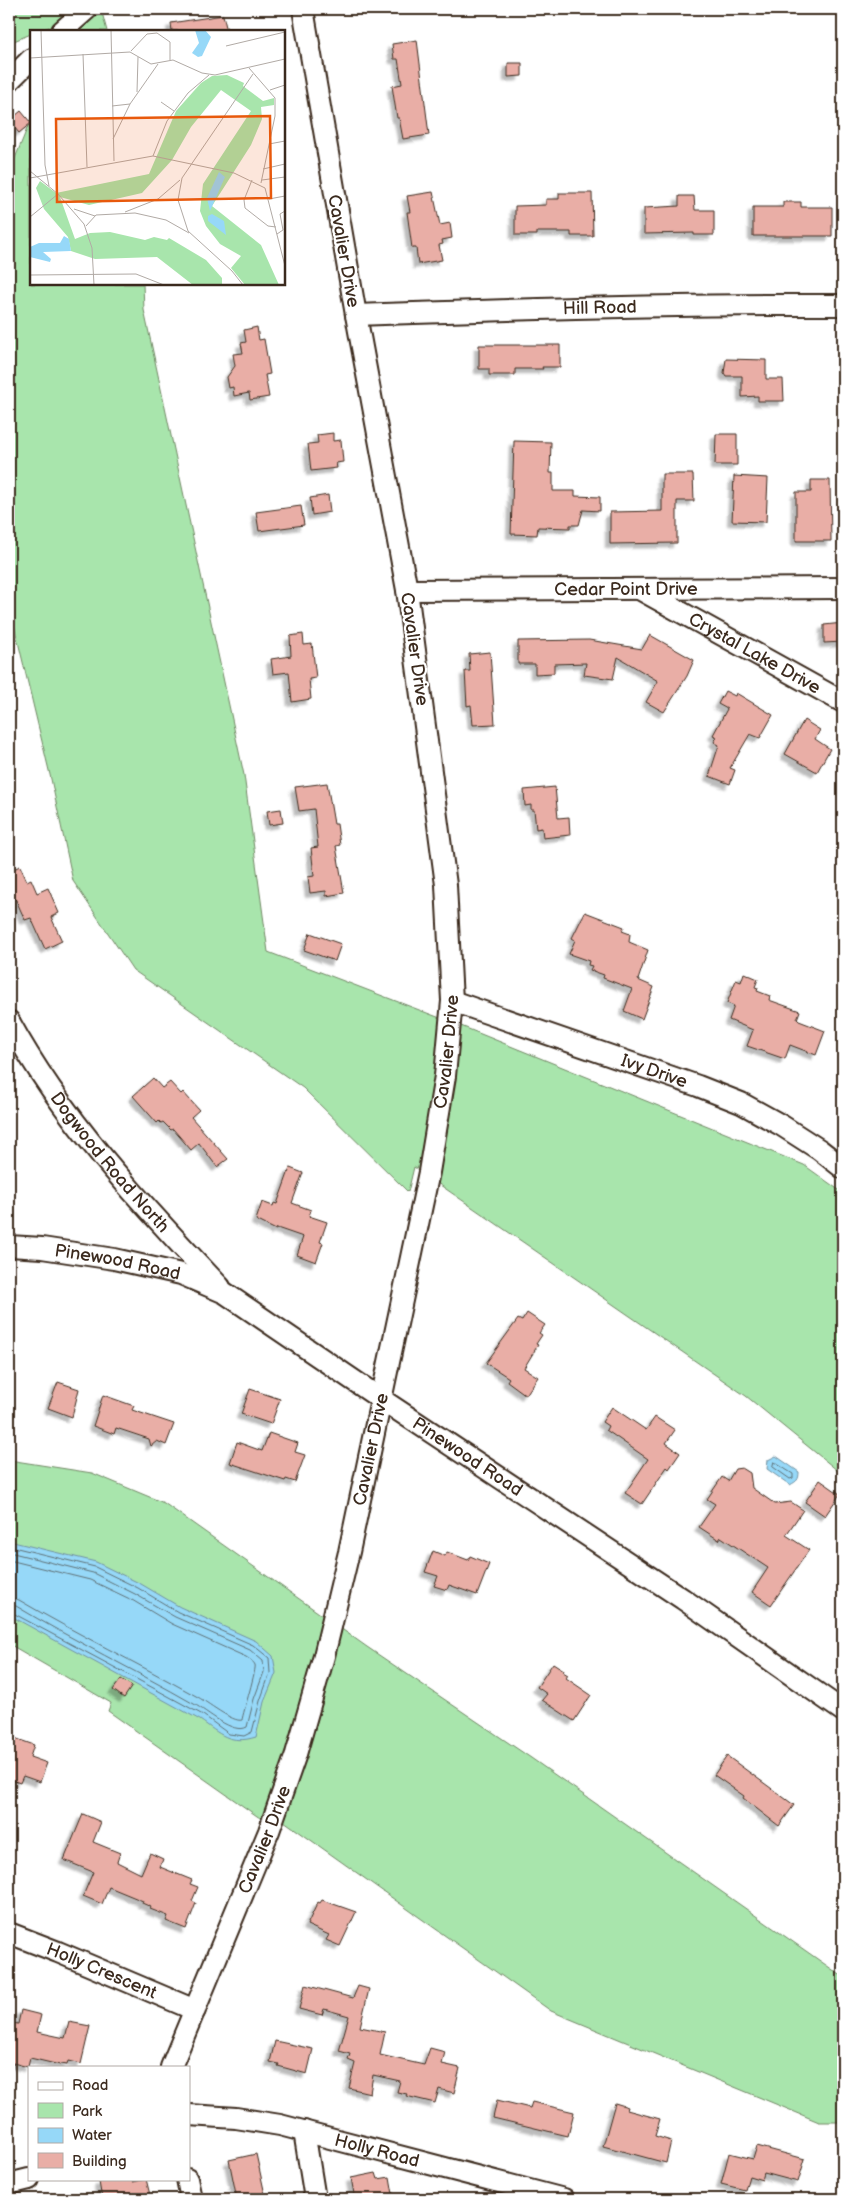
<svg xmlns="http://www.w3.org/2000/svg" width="852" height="2208" viewBox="0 0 852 2208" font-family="'Balsamiq Sans',sans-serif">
	<defs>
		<filter id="shadow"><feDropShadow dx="-4.5" dy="4.5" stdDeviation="1" flood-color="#0004"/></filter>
	</defs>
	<rect width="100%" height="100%" fill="#fff"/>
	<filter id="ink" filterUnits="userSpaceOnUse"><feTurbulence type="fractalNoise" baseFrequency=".02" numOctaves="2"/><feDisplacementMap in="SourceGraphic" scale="10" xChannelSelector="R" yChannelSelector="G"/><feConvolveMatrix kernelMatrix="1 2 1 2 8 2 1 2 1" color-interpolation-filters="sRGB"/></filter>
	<g filter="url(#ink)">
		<!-- green -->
		<path fill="#a8e5ac" stroke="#728865" d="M9,9h92l6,22h-56l-2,-4 -10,4h-8v3l-22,9z
			M31,119v165h112l1,26 100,465 24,177 193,74 343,139 39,28v282l-97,-79 -332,-229 -6,25 -105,-104 -170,-118 -60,-89 -22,-102 -42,-175v-431z
			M9,1460l83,13 72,30 203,144 164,111 312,219v145h-24l-268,-111 -267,-190 -4,10 -23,-15 -149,-105 3,-8 -102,-59z"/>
		<!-- water -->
		<path fill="#96d8f8" stroke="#7292a1" d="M776,1456l23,16c0,8 -2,9 -9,13l-23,-16 1,-9z
			M9,1541l87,21 45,22 39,23 76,34 17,15 3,17 -12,29 -8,35c-26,8 -36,-3 -56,-17l-191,-105z"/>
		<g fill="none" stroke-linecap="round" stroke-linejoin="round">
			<!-- shore -->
			<path stroke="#5f7075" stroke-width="1" d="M774,1462l19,12v4l-3,1 -17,-12z
				M9,1546l86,21 43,21 40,24 75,33 16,13 1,15 -10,28 -8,31 -8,4 -15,-2 -26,-19 -46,-25 -148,-79
				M9,1552l84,21 42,21 40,23 75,33 13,11 1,11 -10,27 -7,28c-14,8 -40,-16 -53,-23 -59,-34 -120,-63 -178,-98l-7,-1
				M9,1560l81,20 42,20 40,24 74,33c3,2 8,5 9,8 2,3 -12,48 -13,55 -9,3 -36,-19 -46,-24 -59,-33 -119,-62 -177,-96l-10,-3"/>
		</g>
		<!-- building -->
		<path fill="#e9aea6" stroke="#3b2a1e" filter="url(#shadow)" d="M223,15l4,16h-55l-1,-8z
			M417,40l12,95 -26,4 -4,-21h-2l-5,-32 10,-2 -4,-25h-4l-2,-15z
			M508,63h14v13l-14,1z
			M21,111l10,12 -12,10 -10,-12z
			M433,192l7,33 10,-2 2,15 -10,2 1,4 -4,1 3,15 -24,4 -2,-16h-4l-5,-36h3l-3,-16z
			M559,193h33l1,43h-22v-4h-34v3h-22v-29l31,-1v-6h13z
			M679,196h15l1,14h19v25h-20v-2l-50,1v-26l35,-2z
			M783,202h18v5h31v29h-79v-29h30z
			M257,327l2,13 5,-1 6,35 -5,1 4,22 -19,3 -1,-7 -15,3 -1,-9 -4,1 -2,-11 8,-11 -2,-12 10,-1 -2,-10 5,-1 -2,-12z
			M479,345h81v22h-18l1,2h-28v6h-26v-6h-10z
			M726,359l40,1v19h17l1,22h-26v-5l-16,1v-21h-16l-2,-3z
			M333,433v8l8,-1 2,22 -7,1 1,5 -26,3 -3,-27 10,-1 -1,-8z
			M716,434h21v31h-22z
			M514,441l37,1 -1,31h3v18h22v5l25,1v14l-17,-1 -4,15h-9v3l-32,-1 -1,8 -26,-1z
			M662,474h31l1,27h-17v42l-67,1v-32l52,-1z
			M734,476l34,2 -2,44 -34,-1z
			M811,480h19l1,61h-35v-49h15z
			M328,495l2,17 -18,3 -2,-17z
			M301,506l3,19 -45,6 -3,-19z
			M843,623v19l-19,1v-18z
			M303,634l1,11 8,-1 4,34 -7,1 2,20 -19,3 -3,-30 -16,2 -2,-15 20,-3 -1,-20z
			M650,635l44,25 -7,16 -23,36 -18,-10 12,-21 -40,-24 -5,22 -29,-4 2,-12 -32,1v9l-19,1v-10h-17v-23l71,-1 53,9z
			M490,652l5,72 -22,1 -2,-20 -4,1 -2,-35h5l-1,-17z
			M725,691l10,5 1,-3 37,22 -13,23 -10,-4 -20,34 5,2 -5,14 -21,-8 10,-31 -5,-3 3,-5 -4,-2 14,-26 -9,-5z
			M804,720l16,10 -5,9 15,10 -13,23 -32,-18z
			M327,783l7,41h3l3,21 -4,1 8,47 -18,3v-5l-16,2 -2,-16 6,-1 -3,-28 7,-1 -4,-38 -15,2 -4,-24z
			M555,787l3,31 11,-1 1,18 -27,3 -1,-10 -6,1 -2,-19h-3v-5l-6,1 -1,-16z
			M281,809l2,14 -14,2 -2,-14z
			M20,866l7,15 4,-2 6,14 11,-5 11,25 -8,4 11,24 -17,8 -14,-31 -6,2 -10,-22 -6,3v-30z
			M585,912l39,15 -2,4 8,3 -1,8 19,8 -10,30 16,7 -12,32 -18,-8 8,-22 -29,-11 1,-3 -14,-5 2,-4 -4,-1 1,-4 -20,-7 6,-14 -3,-2z
			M310,933l31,11 -6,17 -31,-11z
			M744,973l14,6 -3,8 3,1 -1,3 13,5 -1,4 31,11 -3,8 2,2 26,10 -9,24 -26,-10 -5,14 -38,-13 6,-16 -24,-10 5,-14 -7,-3 9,-23 5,2z
			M153,1078l9,10 8,-6 11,12 2,-2 16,18 -8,7 37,42 -11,8 -18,-24 -8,7 -18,-21 -2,1 -8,-8 -2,1 -2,-2 -2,2 -24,-27z
			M290,1168l13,5 -11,30 19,7 -2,6 18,6 -7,20 3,1 -7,19 -19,-7 6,-18 -26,-9 -1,2 -20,-10 6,-18 11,4 1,-3 3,1z
			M527,1313l18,12 -6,8 3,2 -6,9 2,1 -14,23 14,9 -12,18 -19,-14 2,-3 -23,-15 32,-44 4,2z
			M58,1382l21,7 -7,28 -24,-9z
			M250,1389l30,10 -9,25 -30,-10z
			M103,1395l31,11 -2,4 42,14 -8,21 -9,-4 -6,5 -2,-7 -33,-11 -2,6 -21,-8z
			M612,1407l34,23 9,-13 20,13 -9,13 14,10 -11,16 -2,-2 -25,37 -17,-11 23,-34 -42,-29 2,-4 -6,-4z
			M269,1433l29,10 -3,9 10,3 -10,27 -9,-3 -1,2 -55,-18 7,-21 25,9z
			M742,1468l8,5 2,15 23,16 16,-2 12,8 -17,25 23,15 -38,55 -19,-13 16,-24 -47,-31 -2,3 -20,-13 16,-23 -8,-5 15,-22 6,4 7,-12z
			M820,1480l20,14 -15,22 -20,-14z
			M433,1551l12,5 2,-4 21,8 2,-4 19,8 -12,31 -28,-10 -2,5 -13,-4 4,-10 -13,-4z
			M553,1663l11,7 -1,2 5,3 -2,3 25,17 -17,26 -32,-21 5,-6 -10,-7z
			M121,1679l11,7 -8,12 -11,-8z
			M9,1736l25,9 -4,12 17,6 -7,19 -17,-6 -3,7 -11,-4z
			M727,1756l67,49 -15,21 -36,-28 1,-2 -30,-21z
			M83,1814l18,8 -8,20 27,11 -3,9 24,12 9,-21 13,6 -3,8 32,13 -2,4 8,3 -6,14 4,2 -10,26 -20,-8 2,-5 -18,-7 1,-2 -9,-4 1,-2 -34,-14 -7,17 -19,-8 10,-24 -29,-12z
			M322,1900l34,12 -16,34 -14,-6 3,-5 -22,-10 11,-23 2,1z
			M305,1985l48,13 5,-12 11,3 -9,38 25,5 -5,23 44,10 6,-17 15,4 -3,12 18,4 -6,25 -15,-4 -4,14 -29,-7 1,-2 -10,-2 3,-11 -27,-6 -3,18 -21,-5 6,-25 -7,-3 2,-6 -11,-3 10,-35 -25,-7 -2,6 -23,-6z
			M21,2010l20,5 -4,17 28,6 4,-16 21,4 -9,38 -13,-3 -1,4 -6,-1 -1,1 -30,-7 -2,9 -19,-5 2,-14h-2v-23l3,1v-3l6,1z
			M275,2041l38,8 -6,25 -29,-8 1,-2 -9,-2z
			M497,2100l33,8 2,-6 42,10 -6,24 -75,-18z
			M615,2103l13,4 -1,3 33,9 -5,17 16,5 -5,22 -63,-17z
			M757,2146l48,13 -7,23 -34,-9 -2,7 -13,-4 -4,14 -24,-6 8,-31 24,6z
			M256,2154l10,45h-29l-8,-39z
			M376,2173l2,6 12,-2 3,17 -26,5h-12l-4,-21z
			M115,2179h17l1,3 13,-3 5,20h-49l-3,-17z"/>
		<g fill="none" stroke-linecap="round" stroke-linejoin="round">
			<!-- minor casing -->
			<g stroke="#3b2a1e" stroke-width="24">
				<g id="minor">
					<path d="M62,31l25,-22"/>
					<path d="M9,81l22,-22"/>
					<path id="s1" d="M356,315c162,-6 325,-11 487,-10"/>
					<path id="s2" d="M407,590l436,-2"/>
					<path id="s3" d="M641,590l202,112"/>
					<path id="s4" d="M452,1001l246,85 43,17 40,22 39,25 23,18"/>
					<path id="s5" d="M9,1021c55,101 133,183 211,266"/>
					<path id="s6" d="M9,1246l33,2 72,11 67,15 44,19 156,106 302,200 160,112"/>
					<path id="s7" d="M9,1933l49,19 137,58"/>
					<path id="s8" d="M171,2067l98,-236 27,-77 28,-98 25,-104 80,-380 16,-96 7,-75 -6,-116 -39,-295 -51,-275 -53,-306"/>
					<path id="s9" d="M189,2115l47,3 44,7 284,74"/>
					<path d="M304,2131l11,68"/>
					<path d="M187,2179l4,20"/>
					<path d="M9,2184l20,-5"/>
				</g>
			</g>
			<!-- minor -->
			<use href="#minor" stroke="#fff" stroke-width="20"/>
		</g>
	</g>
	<g text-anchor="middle" stroke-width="4.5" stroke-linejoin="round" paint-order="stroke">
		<!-- street labels -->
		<g font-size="18" fill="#3b2a1e" stroke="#fff">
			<text transform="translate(344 251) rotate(80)" y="6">Cavalier Drive</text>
			<text dy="6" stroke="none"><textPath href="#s1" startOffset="244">Hill Road</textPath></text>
			<text dy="6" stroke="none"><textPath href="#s2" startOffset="219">Cedar Point Drive</textPath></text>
			<text transform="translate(415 649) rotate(82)" y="6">Cavalier Drive</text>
			<text dy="6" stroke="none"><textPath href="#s3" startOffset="130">Crystal Lake Drive</textPath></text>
			<text dy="6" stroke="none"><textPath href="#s8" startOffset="1056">Cavalier Drive</textPath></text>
			<text dy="6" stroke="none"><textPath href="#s4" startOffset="214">Ivy Drive</textPath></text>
			<text dy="6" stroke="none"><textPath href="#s5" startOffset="174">Dogwood Road North</textPath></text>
			<text dy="6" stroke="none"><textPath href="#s6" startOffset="110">Pinewood Road</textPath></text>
			<text dy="6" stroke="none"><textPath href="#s8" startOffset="651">Cavalier Drive</textPath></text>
			<text dy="6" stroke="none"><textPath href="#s6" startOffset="515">Pinewood Road</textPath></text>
			<text dy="6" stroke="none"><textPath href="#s8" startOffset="246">Cavalier Drive</textPath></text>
			<text dy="6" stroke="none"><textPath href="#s7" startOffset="100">Holly Crescent</textPath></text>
			<text dy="6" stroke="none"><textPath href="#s9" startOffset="192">Holly Road</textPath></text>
		</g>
	</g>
	<!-- overview -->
	<g transform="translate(30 30)">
		<rect width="255" height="255" fill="#fff"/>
		<path d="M197,45l17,8 -1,3 20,15 11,-3v7l-13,2 1,12 -11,26 -39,61 49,39 18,40h-34l-14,-17 10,-12 -21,-12 -14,-18 -6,-15 3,-27 48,-73 -30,-21 -30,37 -19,33 -30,33 -53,12 -29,-8 15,42 15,-6 20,-1 35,8 9,-3 13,3 2,-2 37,22 16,18v7h-29l-36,-28 -62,2 -24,-8 -3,-14 -24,-28 -8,-21 4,-7 16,12 93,-19 27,-63 25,-28 11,-7z" fill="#a8e5ac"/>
		<path d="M165,0h10l6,7 -9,19 -4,1 -6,-4 7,-10zM189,142l6,5 -15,34 -3,-13zM182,184l12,7 2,14 -18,-14v-5zM34,206l5,3 2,12 -28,1 8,7 -1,3 -20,-5v-10l9,-4h21z" fill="#96d8f8"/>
		<path fill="none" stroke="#b1aaa5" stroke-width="1" d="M11,0l4,135 4,21M81,0l3,131M196,16l59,-14M101,21l16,-17 10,-1 13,9v18M53,24l4,113M0,28l100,-6 21,12 22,-4 29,13 13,2 70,-16M219,38l26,30v18l-14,67M240,60l15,-5M107,62l1,-35M131,72l13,9M82,76l18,-2M83,109l17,-35 28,-40M239,114l16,-3M123,126l14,-35 21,-28 21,-18M233,139l22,-5M0,141l28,23 26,30 8,24 2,37M0,148l123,-22 81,17 31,15 20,78M222,150l-8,20 1,8 23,18 8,1M232,150l23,-3M239,169l16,-3M44,179l21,7M95,182l33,-13 22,-19M0,187l28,-23M56,196l10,-11 39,-2 31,7 23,13M247,204l6,-4 -3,-16 5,-3M0,245l106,-1 28,11M213,255l-11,-14 -44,-40 -10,-31 4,-22 71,-104"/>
		<path fill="#e8590c" fill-opacity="0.15" stroke="#e8590c" stroke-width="2.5" d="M240,86l1,82 -214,4 -1,-83z"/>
		<rect width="255" height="255" fill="none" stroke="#3b2a1e" stroke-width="2.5"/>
	</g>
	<!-- margin -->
	<rect width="852" height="2208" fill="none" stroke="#fff" stroke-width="30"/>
	<rect x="15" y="15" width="822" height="2178" fill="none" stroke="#3b2a1e" stroke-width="2" filter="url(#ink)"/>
	<!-- legend -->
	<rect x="28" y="2066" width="162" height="115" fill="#ffffff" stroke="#b1aaa5"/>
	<rect x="38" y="2082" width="25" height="8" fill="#ffffff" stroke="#b1aaa5"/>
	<text x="72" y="2090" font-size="15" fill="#3b2a1e">Road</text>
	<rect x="38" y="2103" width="25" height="15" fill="#a8e5ac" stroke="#b1aaa5"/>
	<text x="72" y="2116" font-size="15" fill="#3b2a1e">Park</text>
	<rect x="38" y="2128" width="25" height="15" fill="#96d8f8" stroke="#b1aaa5"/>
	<text x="72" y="2140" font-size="15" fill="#3b2a1e">Water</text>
	<rect x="38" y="2153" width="25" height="15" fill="#e9aea6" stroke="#b1aaa5"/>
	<text x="72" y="2166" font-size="15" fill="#3b2a1e">Building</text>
</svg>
